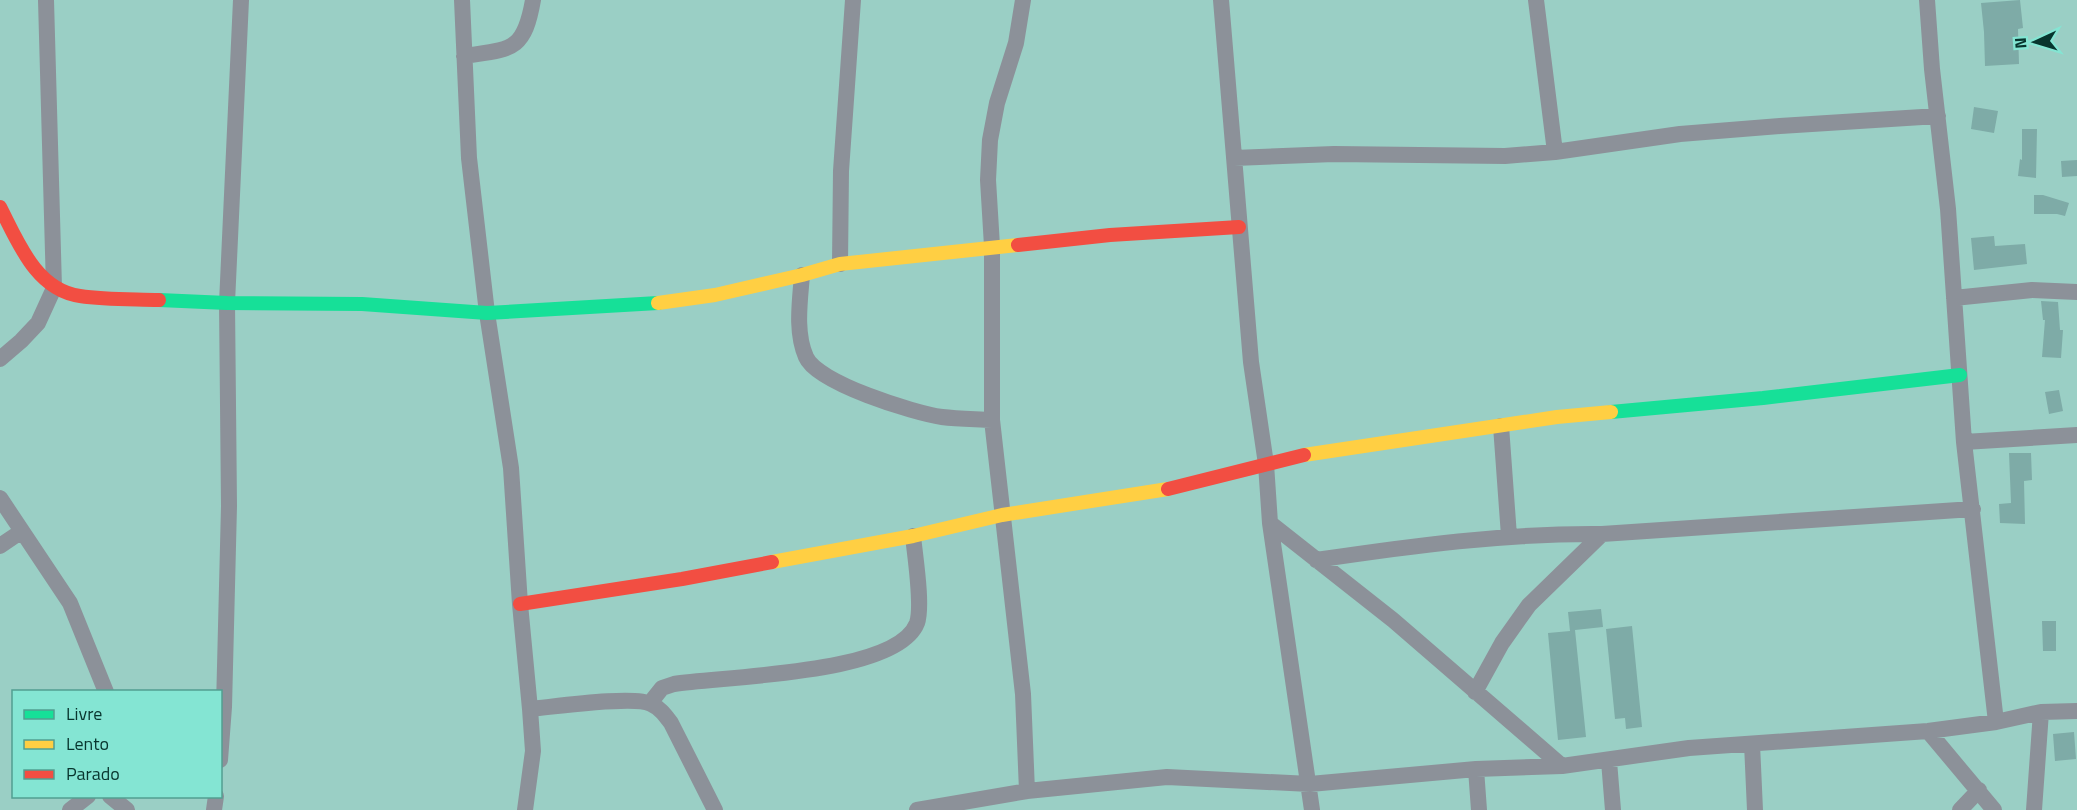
<svg xmlns="http://www.w3.org/2000/svg" width="2077" height="810" viewBox="0 0 2077 810" font-family="'Titillium Web',sans-serif">
	<rect width="100%" height="100%" fill="#9acfc5"/>
	<!-- building -->
	<path fill="#7eaba7" d="M2020,0l3,28 -5,1 1,35 -34,2 -1,-34 -3,-29z
		M1974,107l24,4 -4,22 -23,-4z
		M2022,129h15l-1,49 -18,-2 2,-17 2,1z
		M2077,160v16l-15,1 -1,-16z
		M2034,195h9l26,8 -4,13 -8,-2h-23z
		M1994,236l1,10 30,-2 2,20 -53,6 -3,-32z
		M2041,301l17,1 2,28h3l-2,28 -19,-1 3,-37h-2z
		M2059,390l4,21 -14,3 -4,-22z
		M2009,453h22l1,27 -8,1 1,43 -25,-1 -1,-19 12,-1z
		M1601,609l2,18 -28,3 11,107 -28,3 -10,-107 22,-2 -2,-19z
		M2042,621h14v30h-13z
		M1632,626l10,101 -16,2 -1,-11 -10,1 -9,-90z
		M2074,732l2,27 -21,2 -2,-27z"/>
	<g fill="none" stroke-linecap="round" stroke-linejoin="round">
		<!-- street -->
		<path stroke="#8c9199" stroke-width="16" d="M462,0l7,158 18,155 24,155 9,136 10,105 3,42 -8,59
			M1023,0l-7,43 -19,60 -7,37 -2,40 4,66v174l31,274 4,97
			M1221,0l30,362 15,102 4,59 42,287
			M1536,0l19,152
			M1927,0l5,69 16,140 16,233 32,280
			M464,56c47,-7 60,-4 69,-56
			M1234,158l100,-4 171,2 50,-4 125,-18 100,-8 158,-10
			M840,264l1,-93 12,-171
			M802,275c-2,26 -7,57 4,82 11,26 108,56 136,60 16,2 33,2 50,3
			M1954,298l78,-8 45,2
			M0,359l21,-18 17,-18 16,-35 -8,-288
			M1501,426l8,110
			M1964,442l113,-7
			M0,498l70,105 36,89
			M1270,523l123,97 169,146
			M0,546l22,-15
			M1316,560c95,-14 190,-27 286,-26l371,-25
			M1475,692l27,-49 27,-38 73,-71
			M650,703l12,-15 12,-4c50,-8 223,-9 243,-61 6,-17 -2,-67 -4,-87
			M530,709c23,-2 104,-14 121,-5 9,4 14,11 20,19l44,87
			M1928,731l66,79
			M1752,744l3,66
			M220,760l4,-53 5,-201 -2,-203 14,-303
			M1609,761l4,49
			M1476,769l3,41
			M110,796l17,14
			M70,810l18,-14
			M214,810l2,-14
			M917,810l110,-19 140,-14 143,7 166,-15 86,-3 127,-18 239,-17 68,-9 45,-10 36,-1
			M1960,810l19,-20
			M2034,810l7,-98"/>
		<!-- fast -->
		<path stroke="#16e098" stroke-width="14" d="M159,300l68,3 135,1 125,9 171,-10
			M1611,412l152,-14 197,-23"/>
		<!-- slow -->
		<path stroke="#ffcf43" stroke-width="14" d="M658,303l57,-8 87,-20 38,-11 178,-19
			M1304,455l253,-38 54,-5
			M772,562l141,-26 89,-21 166,-26"/>
		<!-- jam -->
		<path stroke="#f24e42" stroke-width="14" d="M0,207c18,35 36,83 80,89 26,4 53,3 79,4
			M1018,245l92,-10 129,-8
			M1168,489l136,-34
			M520,604l162,-25 90,-17"/>
	</g>
	<!-- legend -->
	<rect x="12" y="690" width="210" height="108" fill="#84e5d3" stroke="#529f91" stroke-width="1.5"/>
	<rect x="24" y="710" width="30" height="9" fill="#16e098" stroke="#529f91" stroke-width="1.5"/>
	<text x="66" y="720" font-size="18" fill="#08352e">Livre</text>
	<rect x="24" y="740" width="30" height="9" fill="#ffcf43" stroke="#529f91" stroke-width="1.5"/>
	<text x="66" y="750" font-size="18" fill="#08352e">Lento</text>
	<rect x="24" y="770" width="30" height="9" fill="#f24e42" stroke="#529f91" stroke-width="1.5"/>
	<text x="66" y="780" font-size="18" fill="#08352e">Parado</text>
	<!-- north arrow -->
	<g transform="translate(2035 42) rotate(266)" stroke="#84e5d3" stroke-width="4.5" paint-order="stroke">
	<path d="M0-4.5L10 22L0 15L-10 22Z" fill="#08352e"/>
	<text y="-9" font-size="16" font-weight="bold" text-anchor="middle" fill="#08352e">N</text>
	</g>
</svg>
